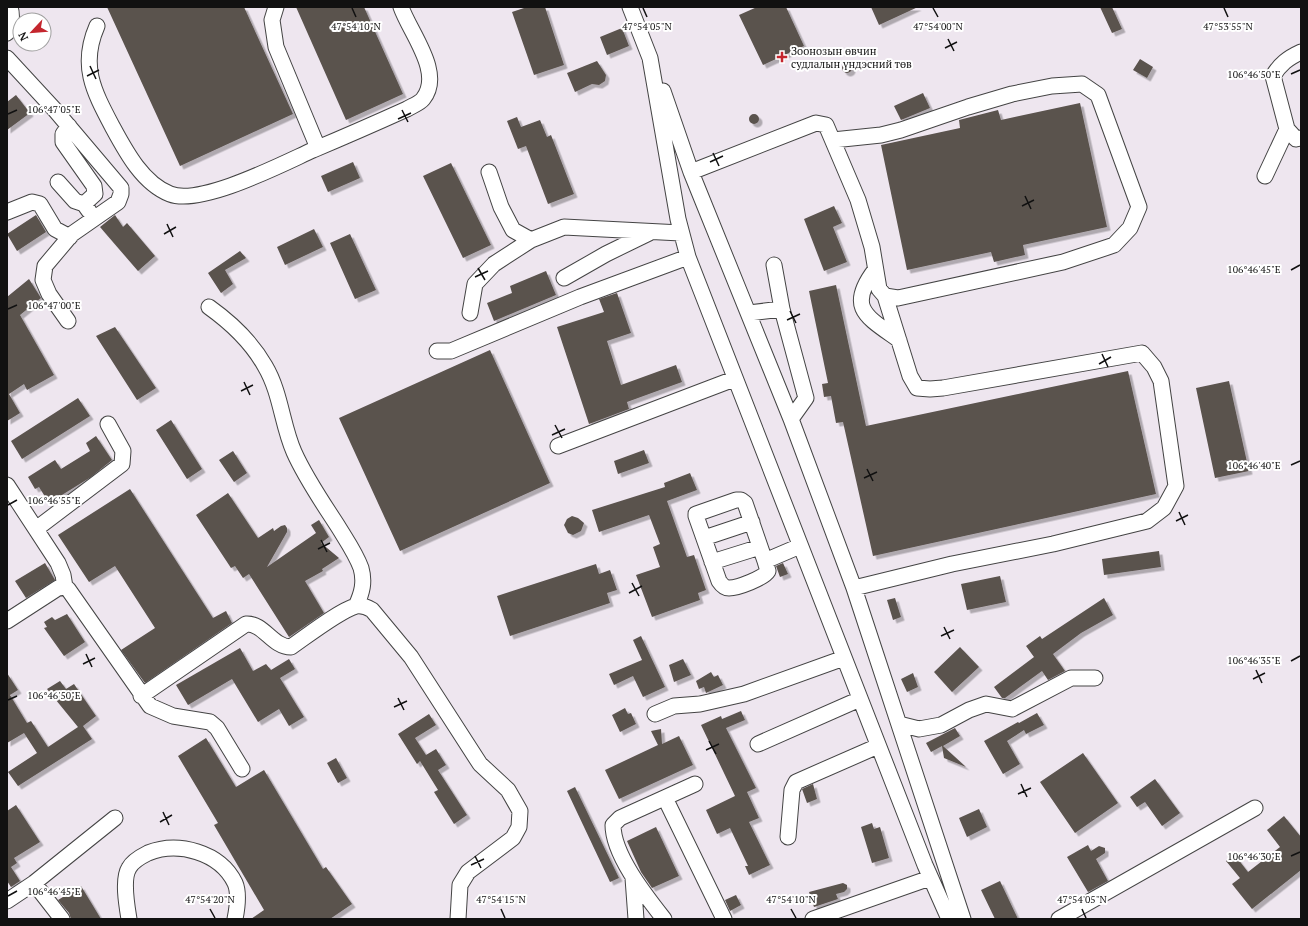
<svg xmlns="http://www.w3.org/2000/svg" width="1308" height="926" viewBox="0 0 1308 926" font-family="'PT Serif',serif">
	<defs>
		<filter id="shadow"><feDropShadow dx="3.5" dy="3.5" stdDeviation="0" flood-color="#0004"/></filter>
	</defs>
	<rect width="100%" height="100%" fill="#fffdf5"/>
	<!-- industrial -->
	<path fill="#eee6ef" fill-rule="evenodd" d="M7,7h1294v912h-1294zM20,20h24v24h-24z"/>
	<!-- building -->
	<path fill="#5a524d" filter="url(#shadow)" d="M107,7h137l49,107 -113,52z
		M296,7h68l39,87 -57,26z
		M527,7h18l19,58 -30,10 -22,-63z
		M757,7h29l18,39 -41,19 -24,-50z
		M871,7h47l-39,18z
		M1100,7h12l10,22 -10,4z
		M622,28l7,18 -22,9 -7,-18z
		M1140,59l13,8 -6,11 -14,-8z
		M597,61l9,14 -1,6 -6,4 -7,-1 -17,8 -8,-19z
		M842 68a5 5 0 1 1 10 0a5 5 0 1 1-10 0Z
		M923,93l7,15 -29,12 -7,-14z
		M16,95l14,18 -23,17v-28z
		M1080,103l27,124 -84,18 2,10 -31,7 -3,-10 -84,18 -26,-125 79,-17 -1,-8 39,-10 3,10z
		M749 119a5 5 0 1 1 10 0a5 5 0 1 1-10 0Z
		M517,117l4,10 19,-7 7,17 4,-2 23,59 -26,10 -22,-58 -8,3 -11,-28z
		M353,162l7,16 -32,14 -7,-16z
		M451,163l40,82 -28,13 -40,-82z
		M834,206l8,17 -9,4 14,35 -23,9 -20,-52z
		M36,215l10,17 -29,19 -10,-17z
		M115,215l8,12 4,-4 28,33 -17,15 -38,-44z
		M314,229l9,18 -38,18 -8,-18z
		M350,234l26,56 -21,9 -25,-56z
		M240,251l6,7 -21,12 8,14 -12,9 -13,-20z
		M546,271l10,24 -62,26 -7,-18 25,-10 -2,-7z
		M29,279l12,19 -21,17 34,60 -27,15 -3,-6 -15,10 11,19 -13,8v-124z
		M836,285l30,141 262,-55 28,123 -283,62 -30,-134 -7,1 -5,-27 -7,1 -2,-13 6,-1 -19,-92z
		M617,293l14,40 -24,8 14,44 55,-20 6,17 -55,20 2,7 -40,15 -32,-97 47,-15 -5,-13z
		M115,327l41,61 -19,12 -41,-64z
		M490,350l60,133 -150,68 -61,-133z
		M1229,381l20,90 -34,7 -19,-90z
		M78,398l12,18 -68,43 -11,-18z
		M171,420l31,49 -15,10 -31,-49z
		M96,436l16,24 -21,17 -42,26 -10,-16 -4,2 -7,-12 27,-17 6,9 29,-18 -4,-8z
		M644,450l5,13 -31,11 -4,-13z
		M233,451l14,22 -13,9 -15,-22z
		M690,473l7,17 -30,11 20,56 7,-2 12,35 -8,3 2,7 -48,17 -16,-42 24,-8 -7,-20 7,-3 -11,-29 -50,17 -7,-22 73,-23 -1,-4z
		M130,489l83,129 13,-7 6,12 -87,60 -24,-33 34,-22 -40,-62 -26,16 -31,-47z
		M228,493l30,45 15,-10 1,3 7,-5 4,-1 2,3v4l-20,35 49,-34 -5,-8 8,-5 10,17 -8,6 18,15 -17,11 1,2 -18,10 19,32 -35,24 -40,-63 -6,4 -8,-12 -4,2 -35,-53z
		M572,516l6,2 6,5 -3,8 -8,4 -5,-2 -4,-8 3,-6z
		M1159,551l2,16 -57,8 -2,-16z
		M45,563l10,17 -29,18 -11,-17z
		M783,563l5,11 -8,3 -4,-11z
		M596,564l3,10 11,-4 7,20 -10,3 3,10 -100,33 -13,-40z
		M1000,576l6,26 -39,8 -6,-26z
		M895,598l6,19 -8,3 -6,-20z
		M1104,598l9,17 -32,18 -28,21 12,17 -17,9 -6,-9 -37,27h-3l-8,-11 40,-30 -8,-11 14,-10 2,3z
		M67,614l18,28 -21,14 -20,-28 3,-1 -3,-5 8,-5 3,3z
		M641,636l24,51 -22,10 -10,-21 -19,9 -5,-11 33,-14 -9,-20z
		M960,647l19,20 -27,25 -18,-20z
		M240,648l13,23 13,-7 5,6 18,-11 6,10 -15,9 24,39 -15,9 -10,-17 -21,13 -26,-43 -44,26 -12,-20z
		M683,659l8,16 -17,7 -5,-17z
		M711,672l3,5 4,-2 5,10 -17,8 -2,-6 -5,2 -3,-8z
		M7,673l11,17 -8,5 17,28 4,-2 17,26 30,-20 -31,-38 13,-8 6,8 8,-5 22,32 -13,10 9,13 -74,47 -10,-14 29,-19 -13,-20 -17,10z
		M913,673l5,14 -11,5 -6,-13z
		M625,708l3,6 3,-1 5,11 -16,8 -8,-17z
		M741,711l4,9 -19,8 30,60 -9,4 12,26 -10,4 21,43 -21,10 -4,-9h3l-18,-38 -13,6 -11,-24 29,-14 -34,-71 20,-9 1,3z
		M1037,713l7,12 -18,9 -2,-4 -17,11 13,23 -17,10 -19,-33 34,-19 1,1z
		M429,714l7,11 -21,13 11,17 10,-6 10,16 -8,5 29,45 -13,9 -20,-32 4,-2 -18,-29 -3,3 -19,-30z
		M955,728l5,8 -17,10 23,21 -22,-9 -2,-12 -11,6 -5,-9z
		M661,729l1,15 17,-8 14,29 -74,34 -14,-29 53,-25 -7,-14z
		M206,738l30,49 28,-17 59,99 3,-2 26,37 -22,15h-79l13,-9 -50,-85 4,-2 -40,-67z
		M1083,753l35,50 -43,30 -35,-51z
		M336,758l11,20 -9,5 -11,-20z
		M1155,779l25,34 -18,13 -17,-24 -8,5 -7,-10z
		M813,784l4,15 -10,4 -5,-14z
		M575,787l44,91 -9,4 -43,-91z
		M16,805l24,37 -26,16 3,5 -6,4 9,14 -9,6 -4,-6v-70z
		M979,809l8,18 -20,10 -8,-19z
		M1284,816l17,21v33l-49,39 -20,-25 8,-6 -14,-17 8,-7 14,18 32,-25 -13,-17z
		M872,823l2,6 6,-2 9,31 -17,5 -11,-36z
		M656,827l23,49 -27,12 -11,-16 -14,-31z
		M1088,845l3,6 8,-5 6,2v5l-9,6 12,22 -20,11 -21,-35z
		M1000,881l18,38h-23l-14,-29z
		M843,883l4,2v4l-3,3 -8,2 2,5 -24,8 -5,-15z
		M81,886l20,33h-30l-2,-6 -11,-13z
		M736,895l5,10 -11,6 -5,-11z"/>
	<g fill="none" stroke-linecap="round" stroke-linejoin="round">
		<!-- minor casing -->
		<g stroke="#444" stroke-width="17">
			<path id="minor" d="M276,7l-4,13 4,27 42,101
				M630,7l20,51 28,161 10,38 237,608 24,54
				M97,26c-17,39 -4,64 15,100 13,24 30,57 58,68 31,12 112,-30 143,-44 31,-13 63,-27 94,-41 5,-3 13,-6 16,-10 21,-26 -13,-66 -22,-92
				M7,33c4,-9 6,-16 3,-26
				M1301,52c-13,6 -21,12 -28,24l14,53 9,10 5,-1
				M7,58l48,52 66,78v6l-3,8 -46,32 -27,32 -2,14 6,14 19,27
				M663,91l28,81 100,247 63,169 109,331
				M69,126l-6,8v8l31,44 1,8 -11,10
				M489,172l12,35 12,23 18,10
				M691,172l125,-49 10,2 32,75 14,47 7,42 6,7 13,2 165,-36 51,-17 16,-17 9,-21 -41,-112 -16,-11 -30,2 -40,8 -44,13 -67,23 -20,5 -48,5
				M1265,176l22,-47
				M58,182l17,19 9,3 5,7
				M7,212l25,-10 8,2 15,25 15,8
				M774,265l8,44
				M875,270c-29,38 -8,47 24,70
				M564,278l42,-24 43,-21
				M209,307c21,15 43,36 56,59 16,27 17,59 29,86 12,27 29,51 45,76 8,13 17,26 22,40 4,14 1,25 -5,38
				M470,313l5,-29 19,-20 37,-24 33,-13 117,6
				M749,313l33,-4 24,89 -15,21
				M437,351h14l129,-54 108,-40
				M558,446l176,-67
				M7,485l51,78 5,12 2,12
				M36,529l86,-65 1,-13 -15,-27
				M704,538l48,-16
				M765,561l3,10c-4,7 -30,17 -39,17 -5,0 -8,-4 -10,-7l-23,-65v-2l40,-14h5l4,3 20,58 35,-15
				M712,562l48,-15
				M854,588l98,-24 101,-20 94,-23 17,-13 12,-22 -15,-105 -7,-14 -12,-14 -199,35 -13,1 -13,-1 -7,-12 -25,-80
				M7,621l51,-33 7,-1 3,2 82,117 23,10 37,6 7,6 25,41
				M141,696l105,-72c18,-1 26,23 45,23 16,-11 48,-36 65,-41 6,-1 11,1 16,4l39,47 69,107 28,26 12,21 -1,16 -6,11 -45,34 -8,13 -2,34
				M655,714l19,-8 26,-2 44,-10 100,-36
				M899,724l20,5 22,-4 28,-15 17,-6 26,5 59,-31h24
				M758,744l102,-45
				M665,798l59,121
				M788,837l4,-47 4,-8 82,-36
				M633,878l3,41
				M34,883l28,36
				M7,901l27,-18 81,-65
				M129,919c-2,-12 -7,-40 0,-51 3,-6 13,-12 19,-15 30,-12 72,-1 87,30 4,9 2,26 0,36
				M664,919c-18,-23 -51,-64 -51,-94l7,-7 75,-34
				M813,919l117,-41
				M1059,919l196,-111"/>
		</g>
		<!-- minor -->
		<use href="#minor" stroke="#fff" stroke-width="15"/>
	</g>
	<!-- ticks -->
	<path fill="none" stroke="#111" stroke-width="1.5" d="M352,8l4,9M643,8l4,9M933,8l5,9M1224,8l4,9M948,39l6,12M945,48l12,-6M90,66l6,13M1291,74l9,-4M87,76l12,-6M402,110l6,12M8,114l9,-4M398,119l13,-6M713,153l6,13M710,162l13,-6M1025,196l6,13M1022,206l12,-6M167,224l6,13M164,234l12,-7M478,268l7,12M1291,270l9,-5M475,277l13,-6M8,309l9,-4M790,311l6,12M787,320l13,-6M1102,354l6,13M1099,364l12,-7M244,382l6,13M241,391l12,-6M555,425l7,13M552,435l13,-6M1291,465l9,-4M867,469l6,12M864,478l13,-6M8,505l9,-5M1179,512l6,13M1176,521l12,-6M321,540l6,12M318,549l12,-6M632,583l7,13M629,593l13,-7M944,627l6,12M941,636l13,-6M86,654l6,13M1291,661l9,-5M83,664l12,-6M1256,670l6,13M1253,679l12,-6M398,698l6,12M8,700l9,-4M394,707l13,-6M709,741l7,13M706,750l13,-6M1021,784l6,13M1018,794l13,-6M163,812l6,13M160,822l12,-7M475,856l6,12M1291,856l9,-4M471,865l13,-6M8,896l9,-5M210,909l5,9M501,909l4,9M791,909l5,9M1082,909l4,9"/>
	<!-- markers -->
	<path fill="#c4262e" stroke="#fff" stroke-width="1.5" d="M780 51h4v4h4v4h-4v4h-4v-4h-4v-4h4z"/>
	<g text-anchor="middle" stroke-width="4" stroke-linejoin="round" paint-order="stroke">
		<!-- poi labels -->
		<g font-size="11" fill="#111" stroke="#fff" text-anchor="start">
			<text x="791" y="55">Зоонозын өвчин<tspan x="791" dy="13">судлалын үндэсний төв</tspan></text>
		</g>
	</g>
	<g font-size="10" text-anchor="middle" fill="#111" stroke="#fff" stroke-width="4" stroke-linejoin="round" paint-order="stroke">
		<text x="356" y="30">47°54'10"N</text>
		<text x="647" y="30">47°54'05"N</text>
		<text x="938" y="30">47°54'00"N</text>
		<text x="1228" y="30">47°53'55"N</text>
		<text x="1254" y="78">106°46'50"E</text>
		<text x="54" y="113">106°47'05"E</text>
		<text x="1254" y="273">106°46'45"E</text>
		<text x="54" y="309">106°47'00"E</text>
		<text x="1254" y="469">106°46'40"E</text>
		<text x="54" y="504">106°46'55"E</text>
		<text x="1254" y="664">106°46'35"E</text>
		<text x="54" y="699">106°46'50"E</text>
		<text x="1254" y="860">106°46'30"E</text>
		<text x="54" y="895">106°46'45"E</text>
		<text x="210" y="903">47°54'20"N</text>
		<text x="501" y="903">47°54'15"N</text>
		<text x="791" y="903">47°54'10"N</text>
		<text x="1082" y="903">47°54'05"N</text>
	</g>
	<!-- border -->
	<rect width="1308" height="926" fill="none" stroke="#111111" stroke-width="16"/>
	<!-- north arrow -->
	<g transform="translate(32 32) rotate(244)"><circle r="19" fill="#ffffff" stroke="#a0a0a0"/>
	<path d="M0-3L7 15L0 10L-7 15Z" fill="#c4262e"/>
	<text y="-6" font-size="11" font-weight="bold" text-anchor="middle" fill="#111111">N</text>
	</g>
</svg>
